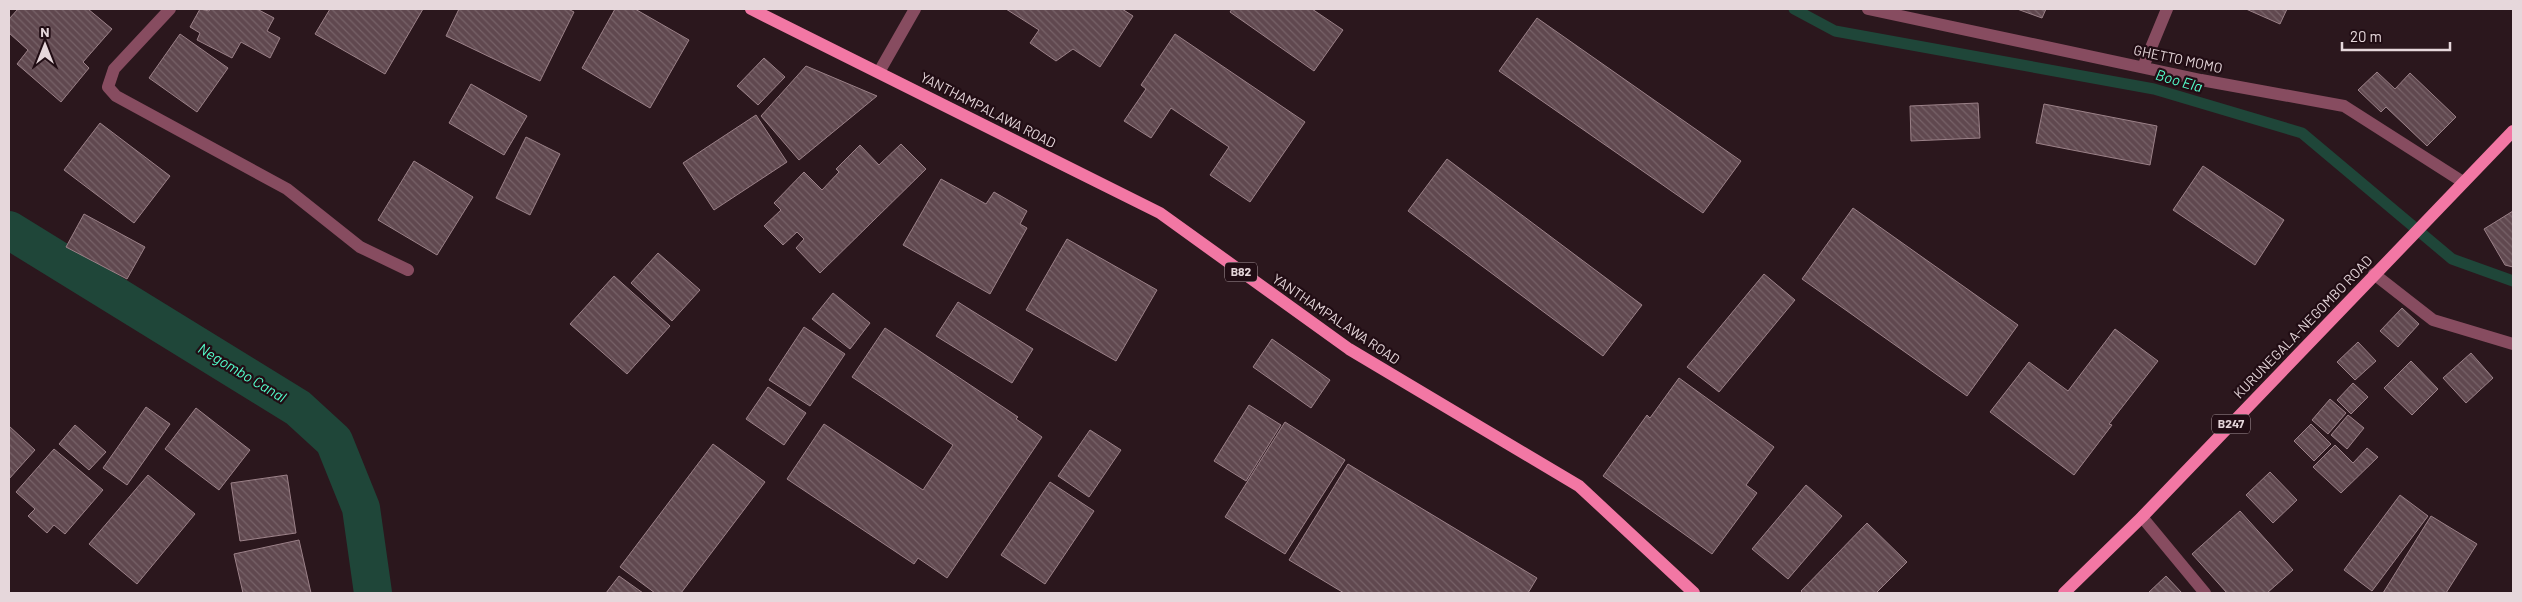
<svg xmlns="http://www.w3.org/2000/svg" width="2522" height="602" viewBox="0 0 2522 602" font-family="Barlow,sans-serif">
	<defs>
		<pattern id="building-back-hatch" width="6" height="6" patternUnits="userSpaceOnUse" patternTransform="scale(1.25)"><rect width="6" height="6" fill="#60484f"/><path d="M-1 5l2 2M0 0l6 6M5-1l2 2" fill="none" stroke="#776268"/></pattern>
	</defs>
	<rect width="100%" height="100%" fill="#2b171d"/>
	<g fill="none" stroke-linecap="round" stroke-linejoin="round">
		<!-- stream -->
		<path stroke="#1f4639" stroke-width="11" d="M1794,9l41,22 319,58 148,44 150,126 61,22"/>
		<!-- canal -->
		<path stroke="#1f4639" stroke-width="38" d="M9,230l289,178 36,33 27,67 12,85"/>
	</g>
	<!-- building -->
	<path fill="url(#building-back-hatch)" stroke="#9b8188" d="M18,9h70l24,20 -29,33 6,6 -28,34 -44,-38 11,-14 -19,-17v-14z
		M200,9l9,2 1,-2h47l17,9 -7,13 13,7 -10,20 -29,-16 -9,16 -35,-18 3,-7 -10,-6z
		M330,9h93l-38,65 -70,-40z
		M459,9h109l6,3 -34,69 -94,-45z
		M615,9h20l54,31 -39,68 -68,-40z
		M1006,9h116l11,7 -33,51 -27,-18 -17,12 -26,-18 9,-13z
		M1232,9h80l31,21 -29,41 -84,-59z
		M2017,9h29l-4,9z
		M2246,9h41l-7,15z
		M1537,18l204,143 -38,52 -204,-142z
		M180,34l48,34 -31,44 -48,-34z
		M1175,34l130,88 -55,80 -40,-27 19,-28 -58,-39 -20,30 -27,-17 22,-32 -5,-4z
		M764,58l21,19 -27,28 -21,-19z
		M806,66l71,30 -78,64 -38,-44z
		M2377,72l18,17 15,-16 46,44 -29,29 -41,-39 -5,5 -23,-22z
		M471,84l56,32 -23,39 -55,-32z
		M1978,103l2,35 -69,3 -1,-35z
		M2044,104l113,22 -7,39 -114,-22z
		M756,115l31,47 -73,48 -31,-47z
		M100,123l70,53 -36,47 -70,-53z
		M526,137l34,17 -30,61 -34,-17z
		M901,144l25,25 -106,104 -24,-25 8,-9 -7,-7 -14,13 -19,-19 17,-16 -7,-7 30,-31 18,18 17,-18 -3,-3 24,-24 19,20z
		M1447,159l195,146 -39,51 -195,-145z
		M414,161l59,36 -36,58 -59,-35z
		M2203,166l81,54 -29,45 -82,-55z
		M941,179l45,25 8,-12 33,19 -7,13 7,4 -37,66 -87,-49z
		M1853,208l165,117 -51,71 -165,-117z
		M2513,211v56l-8,-2 -21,-36z
		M84,214l61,33 -18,32 -61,-32z
		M1067,239l90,51 -41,71 -90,-51z
		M658,253l42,37 -28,31 -41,-38z
		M1764,274l31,26 -76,92 -32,-25z
		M614,276l56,50 -43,48 -57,-50z
		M833,293l37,30 -20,26 -38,-30z
		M958,302l75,47 -21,34 -76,-47z
		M2402,308l17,16 -21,23 -18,-16z
		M804,327l41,27 -35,52 -41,-26z
		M885,328l133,89 -2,2 26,18 -95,141 -29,-20 -4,6 -127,-85 37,-55 99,66 30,-45 -101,-68z
		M2115,329l43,32 -49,63 3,1 -38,50 -84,-63 39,-50 39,29z
		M1272,339l58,41 -19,28 -58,-41z
		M2358,342l18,19 -21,19 -18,-18z
		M2471,353l22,25 -27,25 -23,-25z
		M2411,361l27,28 -26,26 -28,-27z
		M1679,378l95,69 -28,38 11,8 -45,61 -109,-78 44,-61 3,3z
		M2353,383l15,14 -17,17 -14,-14z
		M768,387l38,26 -22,32 -38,-26z
		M2330,399l16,14 -18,21 -16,-14z
		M1249,405l32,20 -35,56 -32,-20z
		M146,407l24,17 -43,61 -24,-17z
		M196,408l54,42 -31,40 -54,-41z
		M2348,415l16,13 -17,21 -16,-14z
		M1285,422l60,38 -60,94 -60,-37z
		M2311,424l20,20 -17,17 -20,-20z
		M75,425l31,27 -17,18 -30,-26z
		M9,426l26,24 -26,29z
		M1090,430l31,20 -32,47 -31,-21z
		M713,444l52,38 -84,111h-26l-35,-26z
		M2335,445l18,18 14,-15 11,9 -37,36 -28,-26z
		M54,449l49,41 -38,44 -11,-9 -7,8 -19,-17 7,-7 -19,-17z
		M1348,464l189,114 -9,15h-184l-55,-33z
		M2270,472l27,28 -24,23 -27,-28z
		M148,475l47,39 -58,70 -48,-40z
		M287,475l9,58 -56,8 -9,-58z
		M1050,482l44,29 -49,73 -44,-29z
		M1806,485l36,31 -54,63 -36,-30z
		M2400,495l28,21 -56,75 -28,-21z
		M2240,511l53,59 -26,23h-40l-35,-39z
		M2431,516l46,28 -31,49h-63z
		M1867,523l40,39 -31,31h-73l-2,-2z
		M299,540l12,53h-68l-9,-39z
		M619,576l24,17h-37z
		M2166,576l16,17h-34z"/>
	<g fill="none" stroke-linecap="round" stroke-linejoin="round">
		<!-- minor -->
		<path stroke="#874c60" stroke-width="12" d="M170,9l-56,60 -6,18 8,9 171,93 73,58 48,23
			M1868,9l333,71 143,26 119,76
			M2143,67l24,-58
			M879,72l36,-63
			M2374,274l59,46 80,24
			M2142,517l63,76"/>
		<!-- primary -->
		<path stroke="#f277a4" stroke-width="12" d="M751,9l409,204 189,136 230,137 115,107
			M2064,593l78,-76 371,-386"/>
	</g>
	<g text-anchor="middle" stroke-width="4.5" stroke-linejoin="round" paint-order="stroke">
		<!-- shield labels -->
		<g fill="#210d14" stroke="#ab9a9f" stroke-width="1">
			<rect x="1225" y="262.5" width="32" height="19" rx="4"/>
			<rect x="2212" y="414.5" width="38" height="19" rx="4"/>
		</g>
		<g font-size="12" font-weight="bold" fill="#e6d7db">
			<text x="1241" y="276">B82</text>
			<text x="2231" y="428">B247</text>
		</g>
		<!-- street labels -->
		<g font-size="14" fill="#e6d7db" stroke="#210d14">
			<text transform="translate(2178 59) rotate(12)" y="5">GHETTO MOMO</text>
			<text transform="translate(988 110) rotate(27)" y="5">YANTHAMPALAWA ROAD</text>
			<text transform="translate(1336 319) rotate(34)" y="5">YANTHAMPALAWA ROAD</text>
			<text transform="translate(2303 327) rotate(-46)" y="5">KURUNEGALA-NEGOMBO ROAD</text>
		</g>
		<!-- water labels -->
		<g font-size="15" font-style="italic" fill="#53fcca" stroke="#210d14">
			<text transform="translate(2179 81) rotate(16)" y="5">Boo Ela</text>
			<text transform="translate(242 373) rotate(31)" y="5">Negombo Canal</text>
		</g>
	</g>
	<!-- border -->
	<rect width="2522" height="602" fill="none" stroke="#e6d7db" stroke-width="20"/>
	<!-- north arrow -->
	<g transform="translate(45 45)" stroke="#210d14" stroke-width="4" paint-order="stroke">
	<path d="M0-4L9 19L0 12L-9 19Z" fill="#e6d7db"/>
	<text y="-8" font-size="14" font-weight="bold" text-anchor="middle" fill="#e6d7db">N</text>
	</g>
	<!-- scale -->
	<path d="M2342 42v8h108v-8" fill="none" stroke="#e6d7db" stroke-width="2.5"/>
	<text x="2350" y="42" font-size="15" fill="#e6d7db" stroke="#210d14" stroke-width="4" paint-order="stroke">20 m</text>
</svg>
